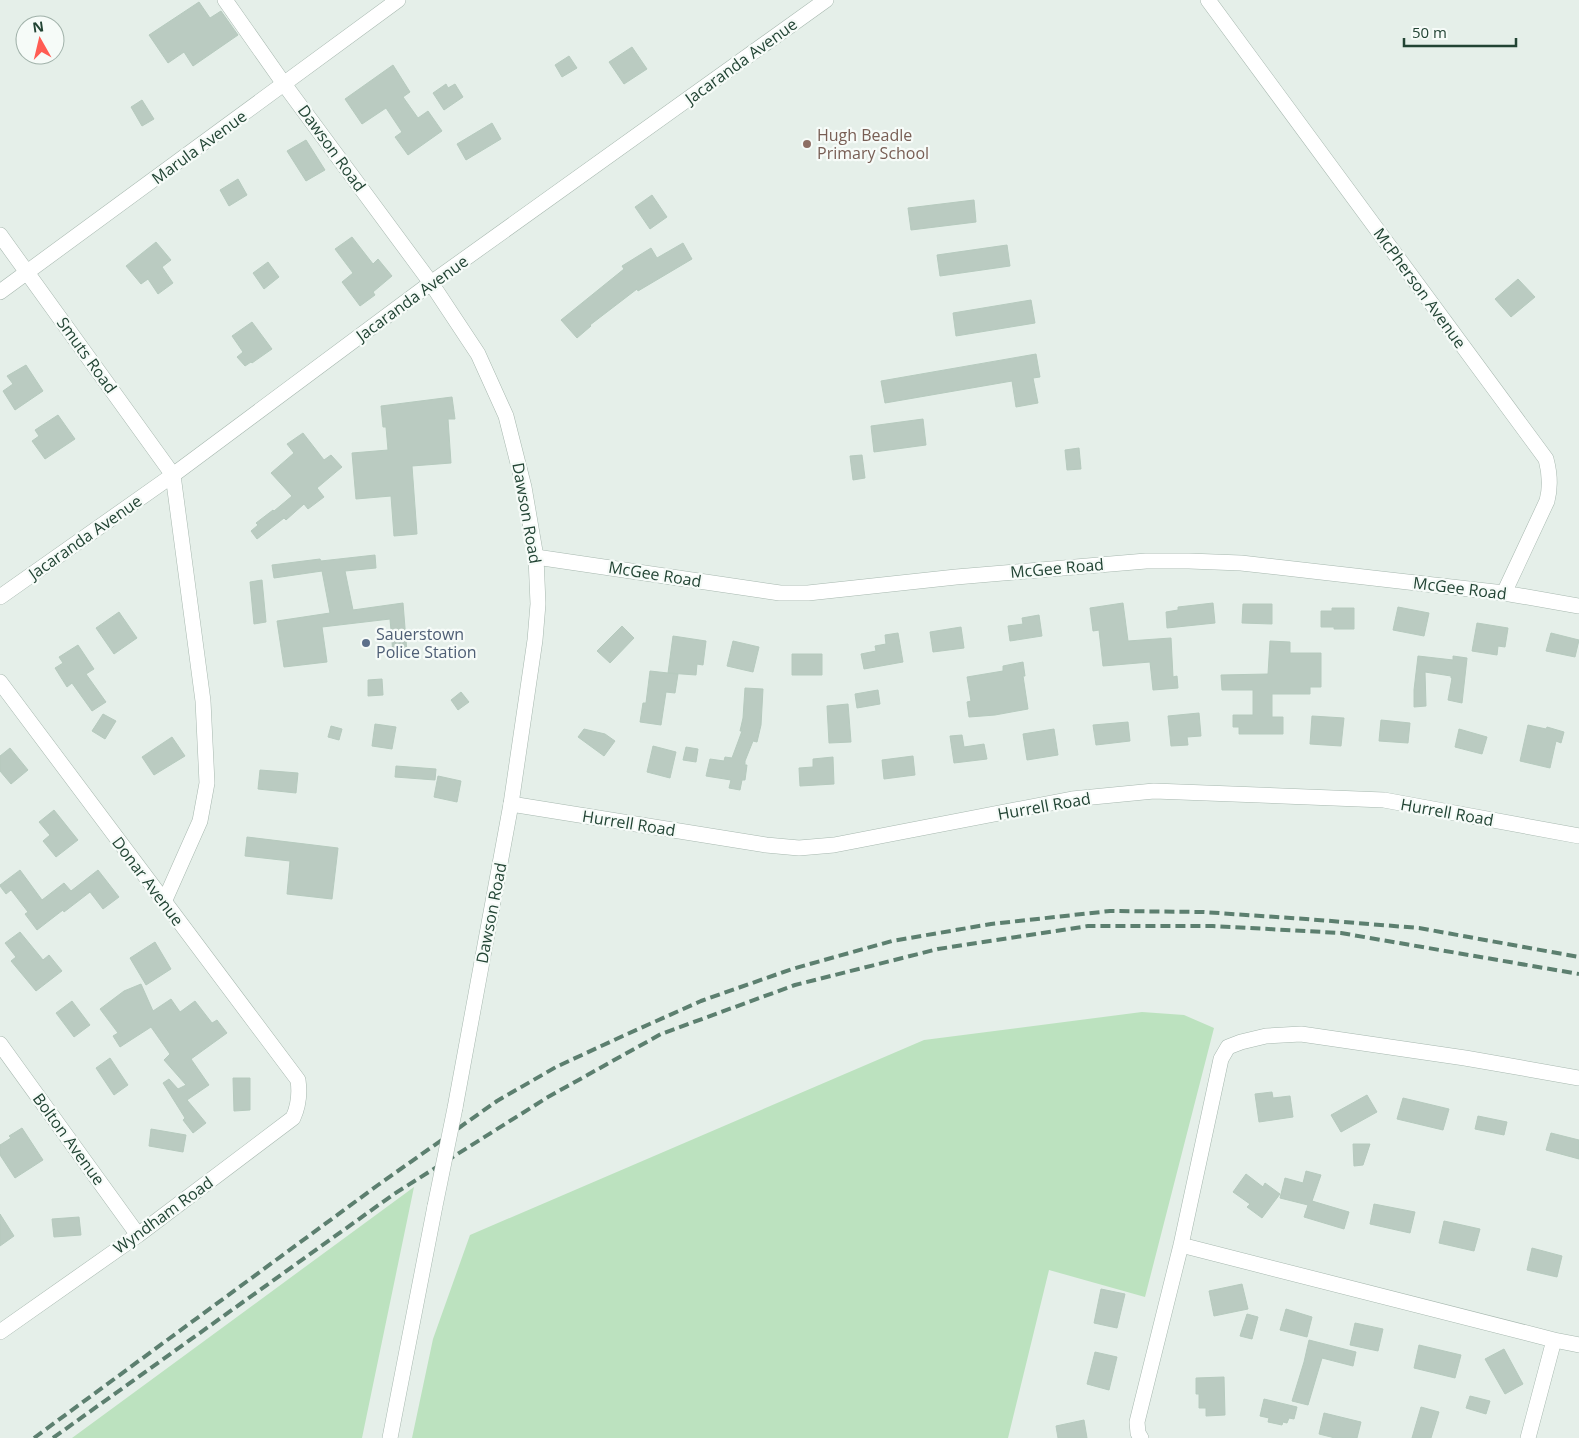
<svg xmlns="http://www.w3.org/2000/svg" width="1579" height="1438" viewBox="0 0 1579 1438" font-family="'Open Sans',sans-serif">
	<rect width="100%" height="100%" fill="#e5efe9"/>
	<!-- green -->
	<path fill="#bce2bf" d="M1142,1012l42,3 30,13 -69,269 -96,-27 -41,168h-596l21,-99 37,-104 454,-195z
		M414,1187l-52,251h-290z"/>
	<!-- building -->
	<path fill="#bacbc1" stroke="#b6cabe" d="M199,2l11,16 11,-7 17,24 -45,31 -9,-14 -16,11 -19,-28z
		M632,47l15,22 -23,15 -15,-22z
		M569,56l8,12 -15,9 -7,-12z
		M393,65l17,27 -7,5 15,21 10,-7 14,20 -34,24 -13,-18 7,-5 -16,-24 -24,16 -17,-25z
		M446,84l2,4 7,-4 8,13 -19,13 -11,-17z
		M142,100l12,19 -12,7 -11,-19z
		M492,123l9,16 -35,21 -9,-16z
		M306,140l19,30 -19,11 -19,-30z
		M238,179l9,16 -18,11 -9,-16z
		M652,195l15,22 -17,12 -15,-22z
		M974,200l2,22 -65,8 -3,-22z
		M352,237l21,27 5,-5 14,17 -19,16 2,3 -15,11 -18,-24 11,-9 -18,-24z
		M156,242l15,18 -9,7 11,16 -15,11 -10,-15 -7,5 -15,-18z
		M683,243l9,16 -54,32 -1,-2 -47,36 1,1 -14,12 -16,-18 63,-51 -2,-3 29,-18 6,10z
		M1007,245l3,21 -70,10 -3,-21z
		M268,262l11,15 -15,12 -11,-16z
		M1518,279l17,18 -24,20 -16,-18z
		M1031,300l4,23 -79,13 -3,-23z
		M252,322l20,27 -20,14 -1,-1 -6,4 -8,-9 6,-5 -11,-16z
		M1036,354l4,23 -7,1 5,25 -22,4 -4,-26 -127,22 -4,-22z
		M26,365l17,26 -28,19 -12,-19 10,-7 -6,-8z
		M452,397l3,22h-7l3,44 -39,3 5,68 -23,2 -3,-40 -35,3 -4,-46 36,-3 -2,-23h-3l-2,-21z
		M58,415l17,24 -30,20 -13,-18 7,-5 -4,-6z
		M923,419l3,26 -52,7 -3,-26z
		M303,433l21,27 7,-5 11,12 -25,21 7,9 -16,12 -4,-5 -18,16 -2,-2 -27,21 -6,-8 7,-6 -2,-2 17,-13 1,1 18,-15 -21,-23 23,-20 -7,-9z
		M1079,448l2,21 -14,1 -2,-20z
		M862,455l3,23 -12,2 -3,-24z
		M375,555l1,13 -31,3 8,39 50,-7 4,50 -14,1 -3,-35 -68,8 5,35 -43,5 -7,-46 53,-8 -8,-42 -48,7 -2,-13 48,-6 1,2z
		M262,580l4,42 -12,2 -4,-42z
		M1123,603l5,38 43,-3 2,39 4,-1 1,12 -25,2 -3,-28 -47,4 -4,-36 -6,1 -3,-23z
		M1213,603l2,20 -48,5 -1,-16 12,-2v-3z
		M1243,604h29v20l-30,-1z
		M1398,607l31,6 -5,23 -31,-6z
		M1332,608h22v21h-20v-2h-13v-16h11z
		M119,612l18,26 -23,16 -18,-26z
		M1039,615l3,21 -32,5 -2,-15 15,-2 -1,-6z
		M1477,623l31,5 -3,19 -7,-1 -1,9 -25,-4z
		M622,626l12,12 -24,25 -13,-12z
		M961,627l3,21 -31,4 -3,-20z
		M898,633l5,29 -39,7 -3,-15 15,-3 -1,-5 11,-2 -1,-9z
		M1551,633l28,7 -4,17 -29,-6z
		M673,636l33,5 -3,24 -6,-1 -1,11 -28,-2 10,1 -3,19 -9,-1 -5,33 -21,-3 3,-19h3l4,-32 18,2z
		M733,641l26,6 -6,25 -26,-6z
		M1270,641l20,1v11h31v34h-11v7h-38v23h11v17h-44v-7h-6v-12h20v-25h-31l-1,-15 47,-1z
		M78,645l16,24 -8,5 20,28 -14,9 -20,-28 -5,4 -12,-19 8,-5 -4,-6z
		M792,654h30v21h-30z
		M1418,656l35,4v-4l14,2 -5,45 -14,-3 4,-22h-1v-2l-26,-4 1,34 -12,1v-17z
		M1023,662l2,14h-2l5,33 -33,6 -26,2 -2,-15 4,-1 -4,-24 36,-6v-5z
		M382,679l1,16 -15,1v-16z
		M745,688l18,1 -2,36 -4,17 -4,-1 -8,20v4h2l-2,15h-3l-2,10 -11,-2 2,-8 -25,-4 4,-17 14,2 1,-4 7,1 10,-27h-2l3,-13z
		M878,690l2,14 -23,4 -2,-14z
		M461,692l8,10 -11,8 -7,-10z
		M848,704l3,38 -22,1 -2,-37z
		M1199,713l2,23 -14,1 1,8 -17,1 -3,-30z
		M103,714l13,7 -11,18 -13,-8z
		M1312,716l32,2 -3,28 -31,-2z
		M1381,720l29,3 -2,20 -29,-2z
		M1128,722l2,19 -34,4 -3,-20z
		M375,724l21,3 -4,22 -20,-3z
		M1528,725l18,4 1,-2 17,5 -3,11 -5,-2 -6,27 -30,-7z
		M331,726l11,3 -3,11 -11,-3z
		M584,729l21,5 10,7 -11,15 -26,-19z
		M1054,729l4,26 -31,5 -4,-26z
		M1459,729l28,8 -5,17 -27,-7z
		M962,735l2,12 20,-3 3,15 -33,4 -4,-27z
		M172,737l13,19 -31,19 -12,-18z
		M653,746l23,6 -6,26 -23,-6z
		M686,747l12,2 -2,13 -13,-2z
		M10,748l18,22 -17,14 -11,-13v-15z
		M913,756l2,19 -31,4 -2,-19z
		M833,757l1,27 -34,2 -1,-18 14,-1v-8z
		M396,766l40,3 -1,11 -40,-3z
		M260,770l38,3 -2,20 -38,-4z
		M438,776l23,5 -4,21 -23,-5z
		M54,810l24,30 -22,17 -13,-16 7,-6 -11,-13z
		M247,837l91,11 -6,51 -45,-5 3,-33 -45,-5z
		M20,870l22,30 22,-17 7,8 27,-21 21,27 -16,12 -13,-17 -26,20 -1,-2 -26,20 -12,-16 3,-2 -17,-22 -5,4 -6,-8v-1z
		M20,932l23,28 6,-5 13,16 -26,20 -25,-30 5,-4 -11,-14z
		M155,942l16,27 -25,16 -16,-27z
		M141,984l12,27 18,-12 9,13 15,-11 17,22 5,-3 10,13 -36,26 18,26 -22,15 19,23 -13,10 -10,-13 2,-2 -22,-35 6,-4 9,10 8,-4 -22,-25 6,-6 -19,-27 -31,20 -7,-11 5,-3 -18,-24 24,-18z
		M72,1001l18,24 -16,12 -18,-24z
		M110,1058l18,27 -14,10 -18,-27z
		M233,1078h17v32l-16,1z
		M1272,1092l1,6 17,-2 3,21 -34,5 -4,-28z
		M1367,1095l10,17 -36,20 -10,-17z
		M1403,1098l46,11 -6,21 -46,-11z
		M1478,1116l29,6 -3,13 -29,-6z
		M22,1128l21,32 -28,18 -15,-23v-10l11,-7 -2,-2z
		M151,1129l35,6 -3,17 -34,-6z
		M1551,1133l28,7v19l-33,-9z
		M1353,1144h17l-7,21 -9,1z
		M1306,1171l15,4 -9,26 37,11 -5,17 -40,-12 4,-12 -28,-7 5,-20 18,5z
		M1246,1174l17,13 2,-4 15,11 -18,24 -15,-11 3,-3 -17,-12z
		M1374,1204l41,8 -5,21 -40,-9z
		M0,1214l14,22 -14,10z
		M79,1217l2,18 -27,2 -2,-18z
		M1444,1221l36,8 -6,22 -35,-8z
		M1532,1248l30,8 -5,21 -30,-7z
		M1242,1284l6,25 -34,7 -5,-25z
		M1101,1289l24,5 -8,34 -23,-5z
		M1286,1309l26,8 -5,20 -27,-7z
		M1247,1314l11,3 -6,22 -12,-3z
		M1355,1323l28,6 -5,22 -28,-6z
		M1309,1340l47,12 -3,14 -31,-8 -14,47 -16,-4 12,-39z
		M1419,1345l42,10 -6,23 -41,-10z
		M1504,1349l19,35 -18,10 -20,-35z
		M1095,1352l22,5 -8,33 -22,-6z
		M1224,1377l1,38 -19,1v-8h-7v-14h-3v-16z
		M1470,1396l20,5 -4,13 -20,-6z
		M1264,1399l33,8 -3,12 -5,-1 -2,5 -4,-1 -1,3 -14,-3 1,-4 -9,-2z
		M1421,1407l18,5 -8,26h-19z
		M1324,1413l37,9 -4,16h-22l-16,-4z
		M1084,1420l3,18h-29l-2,-12z"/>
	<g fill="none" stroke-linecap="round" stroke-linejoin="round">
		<!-- minor casing -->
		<g stroke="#a7b8af" stroke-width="16">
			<path id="minor" d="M1208,0l338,459c4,15 5,27 1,42l-43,92
				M0,235l173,240 30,226 4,82 -7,38 -36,81
				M0,292l398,-292
				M536,557l244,36h28l148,-16 190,-16h43l52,2 263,30 75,13
				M0,597l173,-122 258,-192 395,-283
				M0,682l298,398c2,14 1,25 -5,38l-155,117 -138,97
				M511,804l255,41 33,3 35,-3 238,-46 82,-8 230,9 195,36
				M0,1044l138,191
				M1181,1245l373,95 -26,98
				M1554,1340l25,5
				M1141,1438l-3,-5 -1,-11 44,-177 40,-186 7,-12 13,-5 25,-6 35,-2 164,24 114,20"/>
		</g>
		<!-- tertiary casing -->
		<g stroke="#a7b8af" stroke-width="16">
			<path id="tertiary" d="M225,0l59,84 147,199 47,71 28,62 18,71 12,70 2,47 -3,36 -24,164 -56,304
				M390,1438l45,-232"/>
		</g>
		<!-- minor -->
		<use href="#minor" stroke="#fff" stroke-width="15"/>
		<!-- tertiary -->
		<use href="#tertiary" stroke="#fff" stroke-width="15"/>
		<!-- rail -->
		<path stroke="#5c7f6f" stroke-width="4" stroke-dasharray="10 5" stroke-linecap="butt" d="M34,1438l344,-253 119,-84 59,-34 69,-32 76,-34 91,-32 100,-28 99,-17 119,-13 93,1 103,7 113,9 160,29
			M53,1438l341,-244 154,-97 113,-63 134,-49 143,-36 150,-23h125l128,7 238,41"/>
		<!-- tertiary-bridge casing -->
		<g stroke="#a7b8af" stroke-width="16" stroke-linecap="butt">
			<path id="tertiary-bridge" d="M435,1206l20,-98"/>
		</g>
		<!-- tertiary-bridge -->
		<use href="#tertiary-bridge" stroke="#fff" stroke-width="15"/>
	</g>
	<!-- markers -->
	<circle fill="#8d6e63" stroke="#f6fbf8" stroke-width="2" cx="807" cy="144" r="5"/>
	<circle fill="#5c6f8a" stroke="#f6fbf8" stroke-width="2" cx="366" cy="643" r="5"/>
	<g text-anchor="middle" stroke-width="4.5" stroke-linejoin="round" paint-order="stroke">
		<!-- street labels -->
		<g font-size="16" fill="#224434" stroke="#f6fbf8">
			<text transform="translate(741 61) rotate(-36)" y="6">Jacaranda Avenue</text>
			<text transform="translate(199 147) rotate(-36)" y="6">Marula Avenue</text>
			<text transform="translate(332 148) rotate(54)" y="6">Dawson Road</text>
			<text transform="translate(1420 288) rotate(54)" y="6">McPherson Avenue</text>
			<text transform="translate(412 298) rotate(-36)" y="6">Jacaranda Avenue</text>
			<text transform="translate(87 355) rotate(54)" y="6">Smuts Road</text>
			<text transform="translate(527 513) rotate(80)" y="6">Dawson Road</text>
			<text transform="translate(85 537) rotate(-35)" y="6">Jacaranda Avenue</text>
			<text transform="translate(1057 568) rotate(-5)" y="6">McGee Road</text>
			<text transform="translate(655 574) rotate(9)" y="6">McGee Road</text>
			<text transform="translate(1460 588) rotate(7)" y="6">McGee Road</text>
			<text transform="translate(1044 806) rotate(-10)" y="6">Hurrell Road</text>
			<text transform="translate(1447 812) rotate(10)" y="6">Hurrell Road</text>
			<text transform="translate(629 823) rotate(9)" y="6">Hurrell Road</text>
			<text transform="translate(148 881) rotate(53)" y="6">Donar Avenue</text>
			<text transform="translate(491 913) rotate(-79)" y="6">Dawson Road</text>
			<text transform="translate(69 1139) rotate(54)" y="6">Bolton Avenue</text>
			<text transform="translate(163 1215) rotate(-36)" y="6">Wyndham Road</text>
		</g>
		<!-- education labels -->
		<g font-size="16" fill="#785e54" stroke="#f6fbf8" text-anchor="start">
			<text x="817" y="141">Hugh Beadle<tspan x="817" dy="18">Primary School</tspan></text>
		</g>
		<!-- service labels -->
		<g font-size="16" fill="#4e5e75" stroke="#f6fbf8" text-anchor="start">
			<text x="376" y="640">Sauerstown<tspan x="376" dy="18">Police Station</tspan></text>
		</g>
	</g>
	<!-- north arrow -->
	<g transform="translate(40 40) rotate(352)"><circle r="24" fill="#f6fbf8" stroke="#a1b2aa"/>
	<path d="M0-4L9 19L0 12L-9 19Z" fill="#ff5c53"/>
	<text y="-8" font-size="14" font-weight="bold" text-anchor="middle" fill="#224434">N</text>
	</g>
	<!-- scale -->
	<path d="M1404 38v8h112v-8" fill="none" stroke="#224434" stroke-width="2.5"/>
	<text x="1412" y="38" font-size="15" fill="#224434" stroke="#f6fbf8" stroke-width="4" paint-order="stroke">50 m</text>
</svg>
